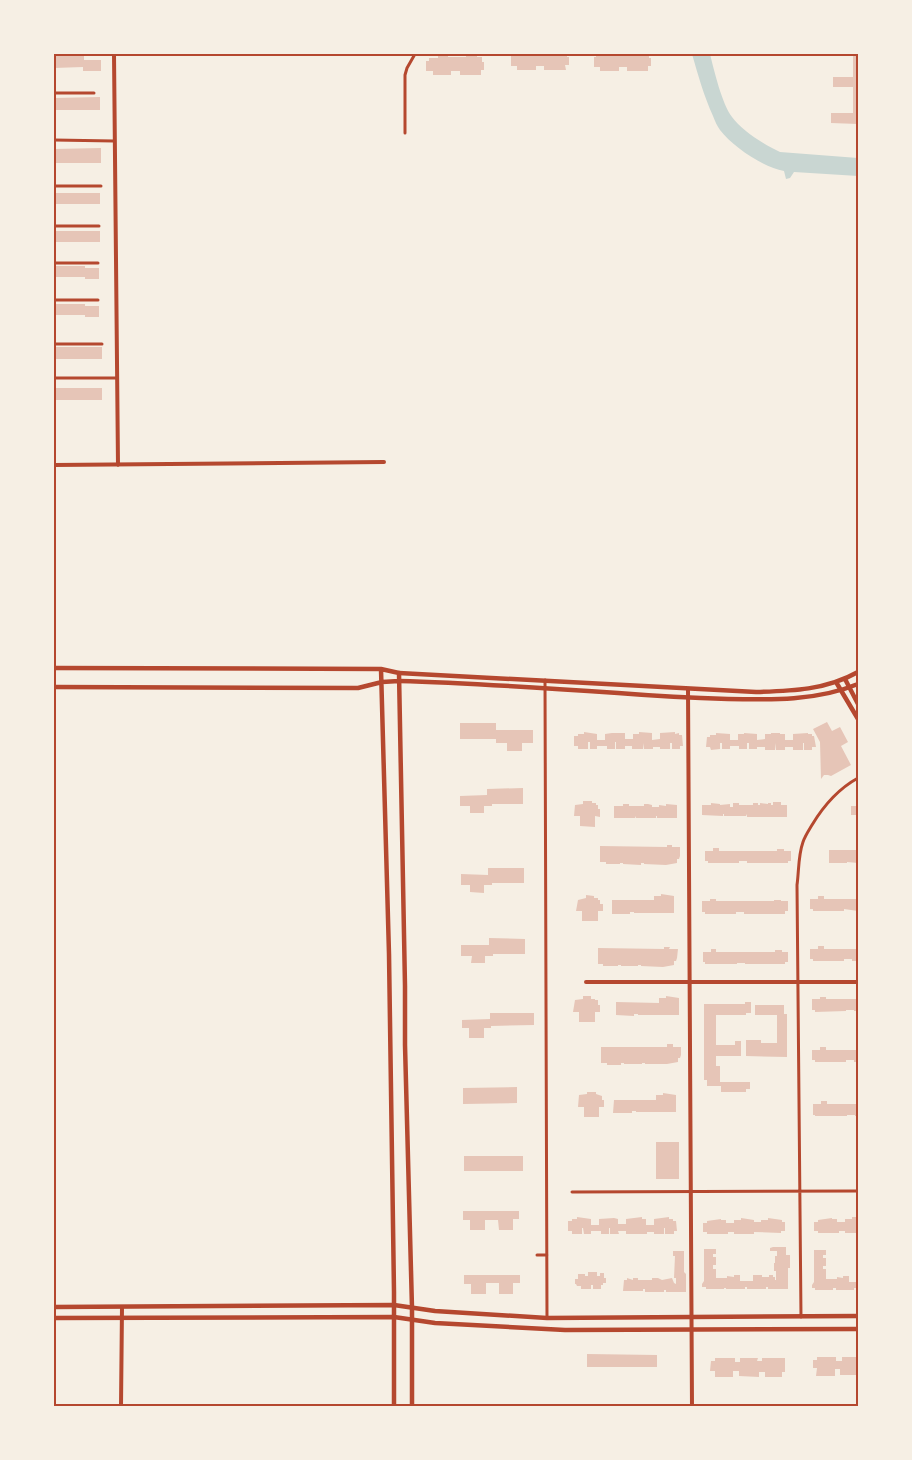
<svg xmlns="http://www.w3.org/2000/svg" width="912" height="1460" viewBox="0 0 912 1460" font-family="'IBM Plex Sans',sans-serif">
	<rect width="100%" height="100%" fill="#f6efe4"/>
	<!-- water -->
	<path fill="#c9d6d2" d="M692,54h18c4,16 12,50 22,63 9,13 34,29 48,35l78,6v18l-64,-4 -4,6 -4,1 -2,-8c-21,-4 -51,-24 -64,-41 -3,-4 -5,-9 -7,-14 -9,-20 -15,-41 -21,-62z"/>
	<!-- building -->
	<path fill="#e6c5b7" d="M513,54h54v3h2v8h-4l1,5h-22v-4h-8v4h-19v-4h-6v-10h2z
		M596,54h53v4h2v8h-3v5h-21v-4h-8v4h-19v-4h-6v-10h2z
		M853,54h5v70l-27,-1v-10h22v-26h-20v-10h20z
		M438,55h10v2h18v-2h11v2h5v5h2v8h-3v5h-21v-4h-9v4h-18v-4h-7v-10h3v-3h9z
		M54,56h30v4h17v11h-18v-4l-29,1z
		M100,97v13h-46v-12z
		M101,148v15h-47v-14z
		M54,193h46v11h-46z
		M54,231h46v11h-46z
		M54,266h31v2h14v11h-14v-2h-31z
		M54,304h31v2h14v11h-14v-2h-31z
		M54,347h48v12h-48z
		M54,388h48v12h-48z
		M827,722l5,9 8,-4 8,15 -7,4 10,19 -20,11 -3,-1h-4l-3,4 -1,-37 -7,-13z
		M460,723h36v7h37v13h-11v8h-15v-8h-11v-4h-36z
		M584,732l13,2v6h8v-6l7,-1h13v6h8v-5h6v-2l13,1v7l8,-1v-6l15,-1v2l4,-1v2h3l1,11h-3v3h-8v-6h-2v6h-10v-2h-7v2h-9l-1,-6v6h-11v-3h-7v3h-9v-7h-1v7h-8v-3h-10v3h-7v-7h-2v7h-10v-3h-4v-10h4v-2h6z
		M716,733l14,1v6h8v-6h6v-1l13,1v6l8,-1v-5h6v-1h9v1h5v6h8v-6l15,-1v1h4v2h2l2,11h-4v3h-8v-7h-1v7h-10v-3h-8v3h-9l-1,-7v7h-10v-3h-8v2h-8v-6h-2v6h-8v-3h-9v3h-8v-6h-2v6l-9,1 -1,-3h-4l1,-10h3v-2h6z
		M523,788v16h-31v2h-8v7h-14v-7h-10v-10l27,-1v-6z
		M583,801h9v2h4v2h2v4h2v8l-5,-1v11l-15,-1v-10h-6l1,-11 8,-1z
		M773,802h8v3h6v12h-40v-3l-1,2h-22v-2h-1v2l-21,-1v-10h9v-2l9,1v1l10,-1v3h3v-4h6v2h14v-2h5v2h2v-2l8,1v-1h3v2h2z
		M623,804h6v2h15v-2h4l4,1v2h7v-2l7,1v-2l11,1v13h-20v-2h-1v2h-20v-2l-1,2h-21v-12h9z
		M851,806h7v9h-7z
		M667,845h5v2h8v9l-1,3h-2v4l-11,2 -22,-1v-1h-3v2l-18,-1v-1h-3v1h-14v-2h-6v-16l67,1z
		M713,848h6v3h58v-2h7v2h7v10h-3v2h-41v-2h-8v2h-31v-2h-3v-10h8z
		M829,850h29v13l-11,-1v1h-18z
		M488,868h36v15h-32v2h-8v8l-14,-1v-7h-9v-11l27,1z
		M661,894l13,2v17h-40v-1h-4v2h-18v-14h42v-4h7z
		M586,895l8,1v2h4v2h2v4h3v7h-5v10h-16v-10h-6l2,-11 8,-2z
		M818,896h6v3h34v12l-14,-2v2h-31v-2h-3v-10h8z
		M710,899h6v2h58v-1h7v1h7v10h-3v3h-41v-2h-8v2h-31v-2h-3v-11h8z
		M489,938l36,1v15h-32v2h-8v7h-14l1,-7h-11v-11h28z
		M818,946h6v3h34v12h-6v-2h-8v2h-31v-2h-3v-10h8z
		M664,947h6l-1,2h9l-1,9 -1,3h-2v4l-11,2 -22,-1v-1h-3v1h-17v-1h-3v1h-15v-2h-5v-16l66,1z
		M711,949h5v3h59v-2h7v2h6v10h-3v2h-40v-1h-8v1h-32v-2h-2v-10h8z
		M583,996h8v3h4v1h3v5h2v7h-5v10h-16v-10h-6l2,-12 8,-1z
		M666,996l13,2v17h-41v-1h-4v2l-18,-1v-13l43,1v-5h7z
		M820,997h6v2h32v12h-4v-1h-8v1l-31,1v-2h-3v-11h8z
		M745,1002h6v11h-5v2h-30v30h19v-4h6v15h-25v10h4v16h30v7h-4v3h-25v-6h-14v-6h-3v-76h41z
		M755,1005h29v9h3v43l-41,-1v-16h15v3h16v-28h-22z
		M490,1013h44v12l-43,1v2h-7v10h-15v-10h-7v-8l28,-1z
		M667,1044h6v3h8v8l-1,3h-2v4l-11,2h-22v-1h-3v1h-18v-1h-3v2h-14v-2h-6v-16h66z
		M820,1047h6v3h32v12h-4v-2h-8v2h-31v-2h-3v-10h8z
		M517,1087v16l-54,1v-16z
		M587,1092h9v2l6,2v4h2v7h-5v10h-15v-10h-6l1,-12 8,-1z
		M663,1093l13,2v17h-40v-1h-4v2h-19l1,-13h42v-5h7z
		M821,1101h6v3h31v12h-3v-1h-8v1h-32v-1h-2v-11h8z
		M656,1142h23v37h-23z
		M464,1156h59v15h-59z
		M463,1211h56v8h-6v11h-14l-1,-10h-13v10h-15v-10h-7z
		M577,1217l14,2v6h8v-6l15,-1 4,1v5h8v-5l16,-2v2h4v6h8v-6l15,-2v2h4v2h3l1,10h-3v3h-9v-6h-1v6h-10v-2h-7v2h-10v-6v6h-11v-3h-8l1,3h-9v-6h-1v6h-8v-3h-10v3h-7l-1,-6h-1v6h-10v-3h-4v-10h4v-2h5z
		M852,1217h6v16h-13v-2h-6v2h-21v-2h-4v-9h4v-2l14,-2v1h5v3h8v-3h7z
		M741,1218l13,2v2h7v-2h7v-2l14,2v2h3v9h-4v2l-27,-1v2h-20v-2h-6v2h-21v-2h-4v-9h4v-2l14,-2v1h5v3h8v-3h7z
		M773,1247h13v8h4v13h-2v21h-20v-2h-2v2h-19v-2h-2v2h-19v-1h-2v1h-18v-2h-4v-3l2,-3v-32h12v5h-3v3h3v8h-3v4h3v9h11v-2l7,1v-2h6v6h13v-6h9v2h7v-2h4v2h2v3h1v-9h-2v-8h1v-7h2v-5h-7v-3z
		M814,1250h12v5h-3v3h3v8h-3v3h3v10h11v-2l6,1v-2h6v6h9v6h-4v2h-18v-2h-3v2h-18v-2h-3v-3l2,-3z
		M673,1251h11v21l2,2v18h-20v-2h-2v2h-19v-3h-2v2h-20l1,-11h3v-2l6,2v-2h5v2h14v-2h6l4,2 10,-2 2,5 2,1v-6h-2l1,-22h-2z
		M588,1272h9v4h3v-3h4v5h2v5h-3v2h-2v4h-8v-4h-2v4h-10v-3h-4l-1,-2h-1v-5h3v-5h7v2h3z
		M464,1275h56v8h-7v11h-14v-11h-13v11h-15v-10h-7z
		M587,1354l70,1v12h-70z
		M817,1357h19v4h6v-4h16v18h-18v-6h-5v7h-19l1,-8h-4v-8h4z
		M715,1358h20v4h5v-4h18l-1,3h5v-3h23v14h-3v5h-17v-5h-6v5l-20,-1v-5h-6v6h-18v-6h-5l1,-10h4z"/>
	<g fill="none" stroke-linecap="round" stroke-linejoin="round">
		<!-- minor -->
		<path stroke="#b5482f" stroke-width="3" d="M54,93h40
			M405,133v-58l2,-7 8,-14
			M54,140l60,1
			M54,186h47
			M54,226h45
			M54,263h44
			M54,300h44
			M54,344h48
			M54,378h63
			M545,680l2,638
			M572,1192l286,-1
			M537,1255h10
			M801,1317l-4,-432c2,-14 1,-29 6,-43 2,-6 6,-12 9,-17 12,-20 26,-36 46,-47"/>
		<!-- tertiary -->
		<path stroke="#b5482f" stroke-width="4" d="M114,54l4,411
			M54,465l330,-3
			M688,689l4,717
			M586,982h272
			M121,1406l1,-99"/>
		<!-- secondary -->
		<path stroke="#b5482f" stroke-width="4.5" d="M399,673l357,19c36,-1 70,-2 102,-20
			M845,679l13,25
			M399,681c73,2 146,7 219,12 37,3 73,5 110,6 43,1 89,2 130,-15
			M836,682l22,37
			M54,1307l340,-2 41,6 112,7 311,-2
			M54,1318l340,-1 41,6 130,7 293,-1"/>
		<!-- primary -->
		<path stroke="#b5482f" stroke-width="4.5" d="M54,668l327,1 18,4 6,313v59l7,263v98
			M381,669l8,285 5,338v114
			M54,687l304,1 24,-6 17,-1"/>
	</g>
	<!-- border -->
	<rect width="912" height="1460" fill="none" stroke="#f6efe4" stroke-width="110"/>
	<rect x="55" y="55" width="802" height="1350" fill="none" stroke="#b5482f" stroke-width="2"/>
</svg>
